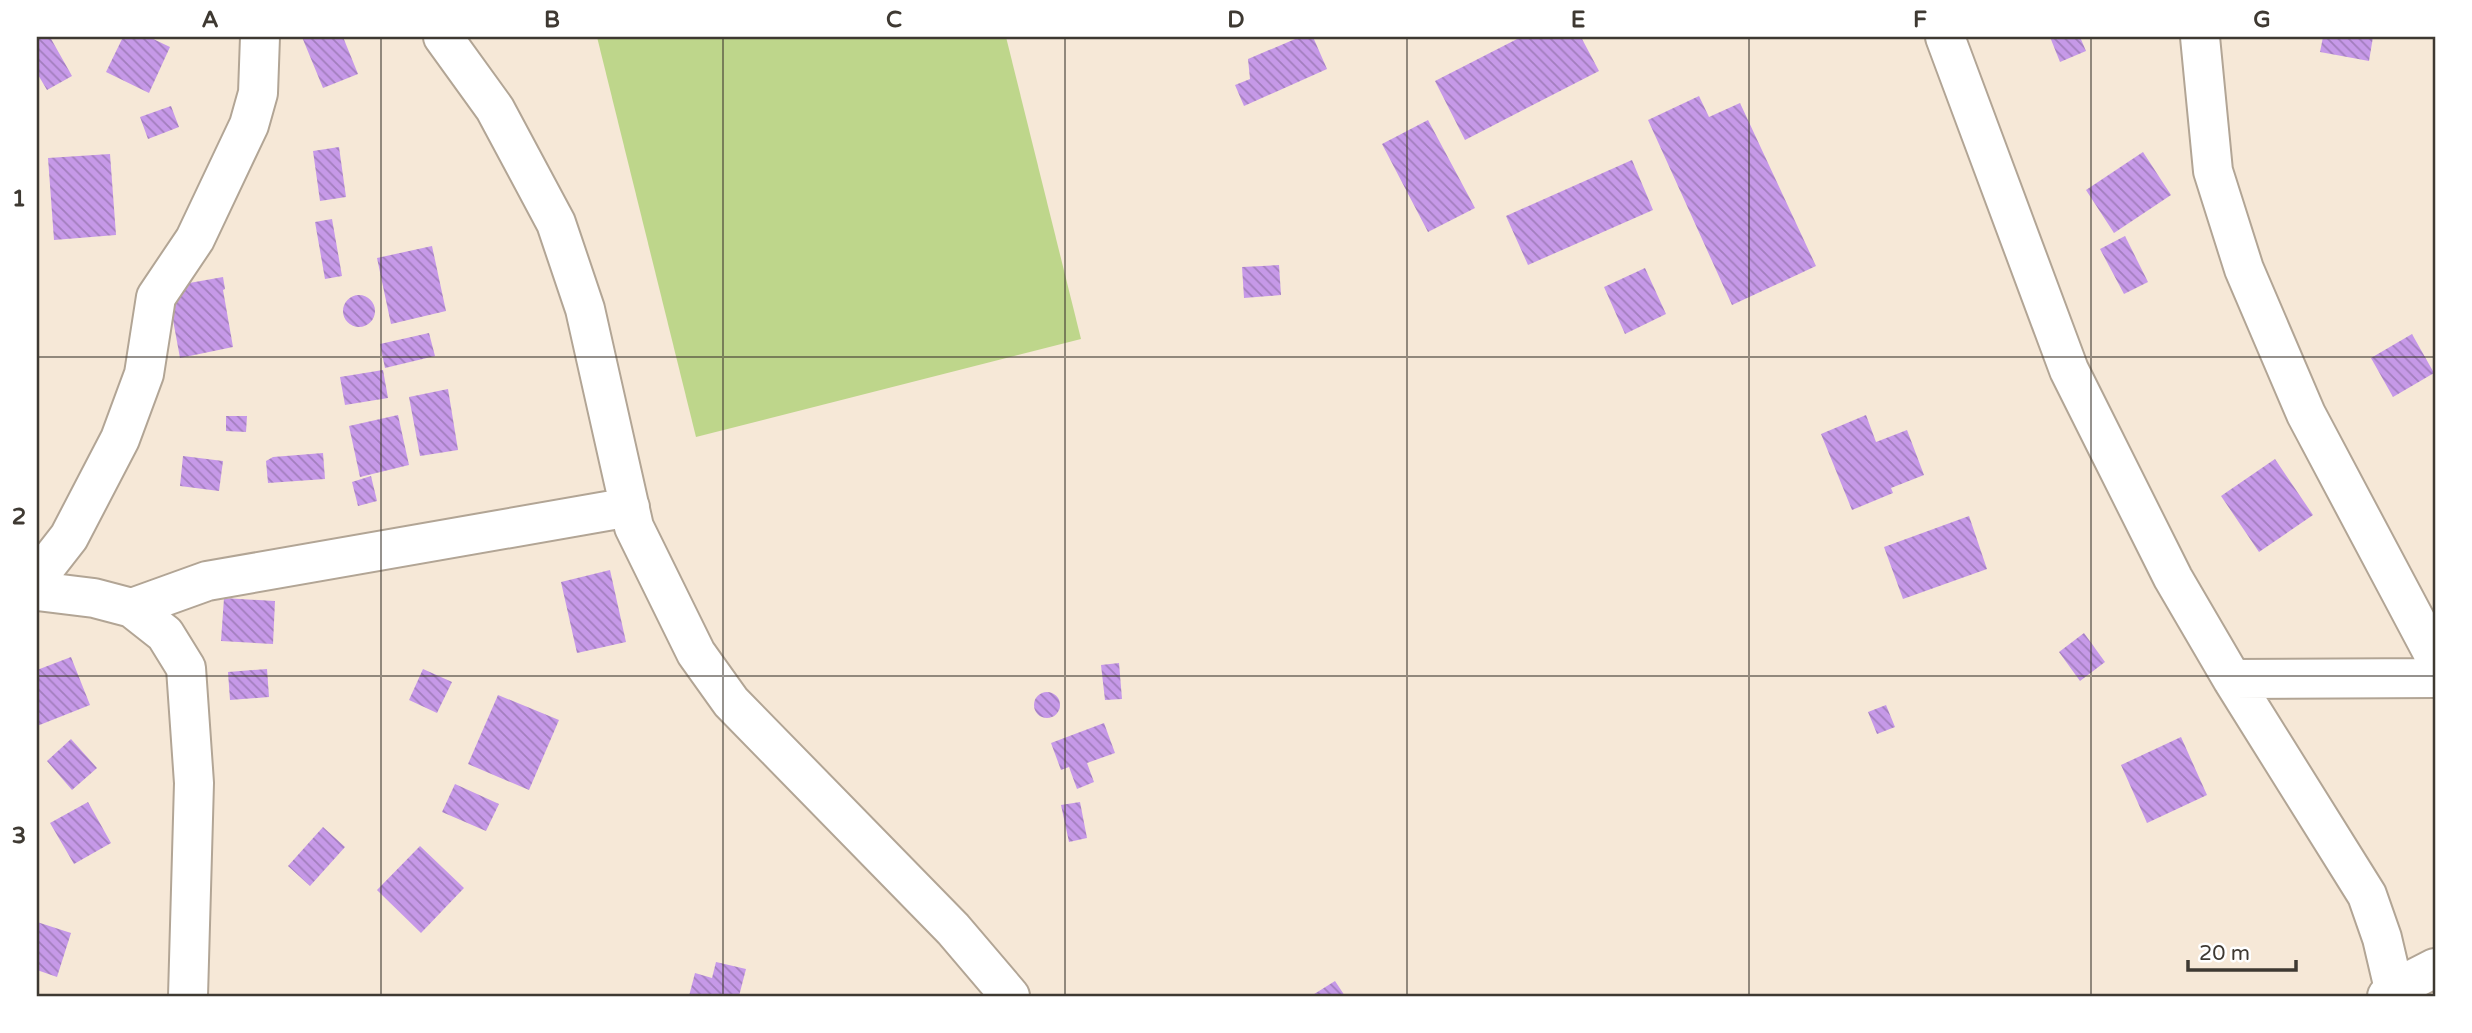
<svg xmlns="http://www.w3.org/2000/svg" width="2472" height="1033" viewBox="0 0 2472 1033" font-family="'Varela Round',sans-serif">
	<defs>
		<pattern id="building-back-hatch" width="6" height="6" patternUnits="userSpaceOnUse" patternTransform="scale(1.75)"><rect width="6" height="6" fill="#c699e8"/><path d="M-1 5l2 2M0 0l6 6M5-1l2 2" fill="none" stroke="#a27ebd"/></pattern>
	</defs>
	<rect width="100%" height="100%" fill="#f6e8d7"/>
	<!-- park -->
	<path fill="#bed68b" d="M597,37h409l75,302 -385,98z"/>
	<!-- building -->
	<path fill="url(#building-back-hatch)" d="M37,37h13l22,39 -25,14 -10,-17z
		M123,37h26l21,10 -21,46 -43,-21z
		M302,37h41l15,37 -35,14z
		M1300,37h13l14,32 -83,37 -9,-21 15,-6 -2,-20z
		M1521,37h60l18,34 -134,69 -30,-59z
		M2050,37h30l6,14 -26,11z
		M2323,37h50l-4,24 -49,-9z
		M1699,96l10,21 31,-14 76,163 -84,39 -84,-185z
		M171,106l8,21 -31,12 -8,-22z
		M1428,120l47,88 -47,24 -46,-88z
		M339,147l7,50 -26,4 -7,-50z
		M2143,152l28,43 -57,38 -28,-43z
		M110,154l6,81 -62,5 -6,-82z
		M1632,160l21,50 -125,55 -22,-49z
		M332,219l10,57 -17,3 -10,-57z
		M2125,236l23,46 -24,12 -24,-45z
		M432,246l14,65 -55,13 -14,-66z
		M1279,265l2,30 -37,3 -2,-31z
		M1645,268l21,46 -41,20 -21,-47z
		M223,277l2,12 -2,1 10,57 -53,11 -13,-71z
		M343 311a16 16 0 1 1 32 0a16 16 0 1 1-32 0Z
		M429,333l6,23 -50,12 -5,-24z
		M2412,334l22,39 -41,24 -22,-39z
		M383,370l5,28 -43,7 -5,-28z
		M448,389l10,61 -38,6 -11,-59z
		M398,415l11,50 -49,12 -11,-51z
		M1866,415l10,27 31,-12 17,45 -33,13 2,5 -41,17 -31,-76z
		M226,416h21l-1,16 -20,-1z
		M323,453l2,26 -57,4 -2,-22 7,-4z
		M183,456l40,5 -4,30 -39,-5z
		M2275,459l38,56 -54,37 -38,-56z
		M371,476l6,25 -19,5 -6,-24z
		M1969,516l18,53 -84,30 -19,-52z
		M610,570l16,72 -49,11 -16,-71z
		M224,598l51,3 -2,43 -52,-3z
		M2084,633l21,29 -25,19 -21,-29z
		M71,657l19,48 -53,21v-56z
		M1119,663l3,36 -17,1 -4,-35z
		M267,669l2,28 -39,3 -2,-28z
		M423,669l29,13 -15,31 -28,-13z
		M1034 705a13 13 0 1 1 26 0a13 13 0 1 1-26 0Z
		M498,695l61,25 -30,70 -61,-26z
		M1886,705l9,22 -18,7 -9,-22z
		M1104,723l11,30 -28,10 7,19 -17,7 -8,-22 -8,3 -10,-27z
		M2181,737l26,58 -60,28 -26,-58z
		M71,739l26,29 -25,22 -25,-29z
		M455,784l44,20 -13,27 -44,-19z
		M88,802l23,41 -37,21 -24,-41z
		M1080,802l7,36 -18,4 -8,-37z
		M323,827l22,20 -35,39 -22,-20z
		M420,846l44,42 -43,45 -44,-43z
		M37,922l34,11 -14,44 -20,-7z
		M716,962l30,7 -7,27h-50l6,-23 17,5z
		M1335,981l10,15h-34z"/>
	<g fill="none" stroke-linecap="round" stroke-linejoin="round">
		<!-- minor casing -->
		<g stroke="#b2a595" stroke-width="42">
			<path id="minor" d="M443,37l52,72 61,114 29,86 49,218 62,126 35,49 222,227 57,67
				M1945,37l124,333 104,208 59,101 135,216 15,43 12,51 -7,7
				M2200,37l13,134 31,98 62,145 129,243
				M37,578l32,-41 51,-98 24,-65 12,-77 39,-58 54,-114 9,-32 2,-56
				M37,591l57,7 38,10 33,26 21,34 8,115 -6,213
				M132,608l75,-27 423,-74
				M2232,679l203,-1
				M2394,989l41,-21"/>
		</g>
		<!-- minor -->
		<use href="#minor" stroke="#fff" stroke-width="38"/>
	</g>
	<!-- grid -->
	<path fill="none" stroke="#3e3932" stroke-width="2" stroke-opacity="0.55" d="M381,37v959M723,37v959M1065,37v959M1407,37v959M1749,37v959M2091,37v959M37,357h2398M37,676h2398"/>
	<!-- border -->
	<rect width="2472" height="1033" fill="none" stroke="#ffffff" stroke-width="77"/>
	<!-- scale -->
	<path d="M2188 960v10h108v-10" fill="none" stroke="#3e3932" stroke-width="3.5"/>
	<text x="2199" y="960" font-size="21" fill="#3e3932" stroke="#ffffff" stroke-width="5" paint-order="stroke">20 m</text>
	<rect x="38" y="38" width="2396" height="957" fill="none" stroke="#3e3932" stroke-width="2.5"/>
	<g font-size="23" text-anchor="middle" font-weight="bold" fill="#3e3932">
		<text x="210" y="27">A</text>
		<text x="552" y="27">B</text>
		<text x="894" y="27">C</text>
		<text x="1236" y="27">D</text>
		<text x="1578" y="27">E</text>
		<text x="1920" y="27">F</text>
		<text x="2262" y="27">G</text>
		<text x="19" y="206">1</text>
		<text x="19" y="524">2</text>
		<text x="19" y="843">3</text>
	</g>
</svg>
